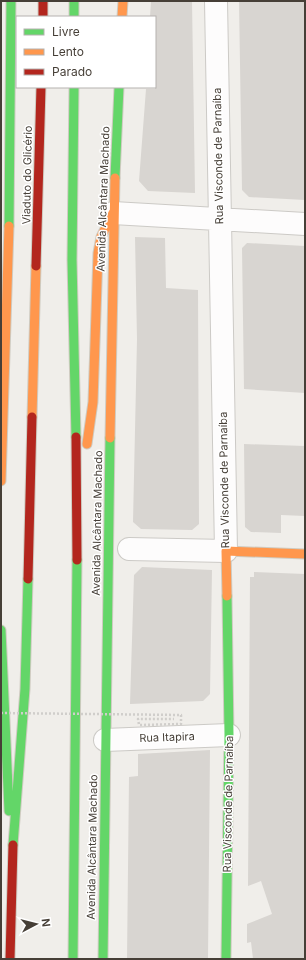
<svg xmlns="http://www.w3.org/2000/svg" width="306" height="960" viewBox="0 0 306 960" font-family="Inter,sans-serif">
	<rect width="100%" height="100%" fill="#f0eeea"/>
	<!-- building -->
	<path fill="#d8d5d1" d="M151,1h41l3,192 -47,-2 -9,-10 7,-92h9v-72h-5z
		M239,1h66v199l-56,-3 -7,-7z
		M135,237l30,1 1,50 32,2 1,234 -7,6 -51,-1 -8,-7 4,-183z
		M247,243l58,3v147l-61,-4 -2,-141z
		M244,444l61,2v70l-24,-1v18l-30,-1 -6,-5z
		M142,567l70,3 -2,124 -7,7 -73,3 4,-129z
		M254,572l51,2v385h-52l-2,-17 -4,1v-19l25,-10 -11,-33 -13,5 2,-309h4z
		M210,750l-2,209h-81l2,-182 9,-1v-22z"/>
	<g fill="none" stroke-linecap="round" stroke-linejoin="round">
		<!-- street casing -->
		<g stroke="#cccac6" stroke-width="24">
			<path id="street" d="M113,213l192,11
				M129,549l97,2 -10,-550
				M105,740l124,-5"/>
		</g>
		<!-- fast casing -->
		<g stroke="#cfcbc1" stroke-width="11">
			<path id="fast" d="M74,1v16
				M74,87l-2,173 4,177
				M115,178l4,-91
				M9,226l2,-225
				M1,630l8,181
				M13,845l12,-156 3,-110
				M73,959l4,-399
				M103,959l7,-521
				M226,959l3,-224 -2,-139"/>
		</g>
		<!-- slow casing -->
		<g stroke="#cfcbc1" stroke-width="11">
			<path id="slow" d="M122,17l1,-16
				M32,417l4,-151
				M110,438l5,-260
				M87,444l6,-42 5,-149 3,-16 12,-24
				M1,481l8,-255
				M227,596l-1,-45 79,3"/>
		</g>
		<!-- jam casing -->
		<g stroke="#cfcbc1" stroke-width="11">
			<path id="jam" d="M43,1v16
				M36,266l5,-179
				M76,437l1,123
				M28,579l4,-162
				M10,959l3,-114"/>
		</g>
		<!-- street -->
		<use href="#street" stroke="#fdfcfc" stroke-width="22"/>
		<!-- fast -->
		<use href="#fast" stroke="#63d668" stroke-width="9"/>
		<!-- slow -->
		<use href="#slow" stroke="#ff974d" stroke-width="9"/>
		<!-- jam -->
		<use href="#jam" stroke="#b3261e" stroke-width="9"/>
		<!-- path-bridge -->
		<path stroke="#d0cecb" stroke-width="2.5" stroke-dasharray="2 2" stroke-linecap="butt" d="M1,713l180,2v9l-42,1 -1,-6h36"/>
	</g>
	<g text-anchor="middle" stroke-width="3" stroke-linejoin="round" paint-order="stroke">
		<!-- street labels -->
		<g font-size="11" fill="#463f37" stroke="#fff">
			<text transform="translate(218 156) rotate(-91)" y="4">Rua Visconde de Parnaíba</text>
			<text transform="translate(27 175) rotate(-89)" y="4">Viaduto do Glicério</text>
			<text transform="translate(103 199) rotate(-88)" y="4">Avenida Alcântara Machado</text>
			<text transform="translate(224 480) rotate(-91)" y="4">Rua Visconde de Parnaíba</text>
			<text transform="translate(97 523) rotate(-89)" y="4">Avenida Alcântara Machado</text>
			<text transform="translate(167 737) rotate(-2)" y="4">Rua Itapira</text>
			<text transform="translate(228 804) rotate(-89)" y="4">Rua Visconde de Parnaíba</text>
			<text transform="translate(92 847) rotate(-89)" y="4">Avenida Alcântara Machado</text>
		</g>
	</g>
	<!-- border -->
	<rect width="306" height="960" fill="none" stroke="#463f37" stroke-width="4"/>
	<!-- legend -->
	<rect x="16" y="16" width="140" height="72" fill="#ffffff" stroke="#b5b2af"/>
	<rect x="24" y="29" width="20" height="6" fill="#63d668" stroke="#b5b2af"/>
	<text x="52" y="36" font-size="12" fill="#463f37">Livre</text>
	<rect x="24" y="49" width="20" height="6" fill="#ff974d" stroke="#b5b2af"/>
	<text x="52" y="56" font-size="12" fill="#463f37">Lento</text>
	<rect x="24" y="69" width="20" height="6" fill="#b3261e" stroke="#b5b2af"/>
	<text x="52" y="76" font-size="12" fill="#463f37">Parado</text>
	<!-- north arrow -->
	<g transform="translate(36 924) rotate(83)" stroke="#ffffff" stroke-width="3" paint-order="stroke">
	<path d="M0-3L7 15L0 10L-7 15Z" fill="#463f37"/>
	<text y="-6" font-size="11" font-weight="bold" text-anchor="middle" fill="#463f37">N</text>
	</g>
</svg>
